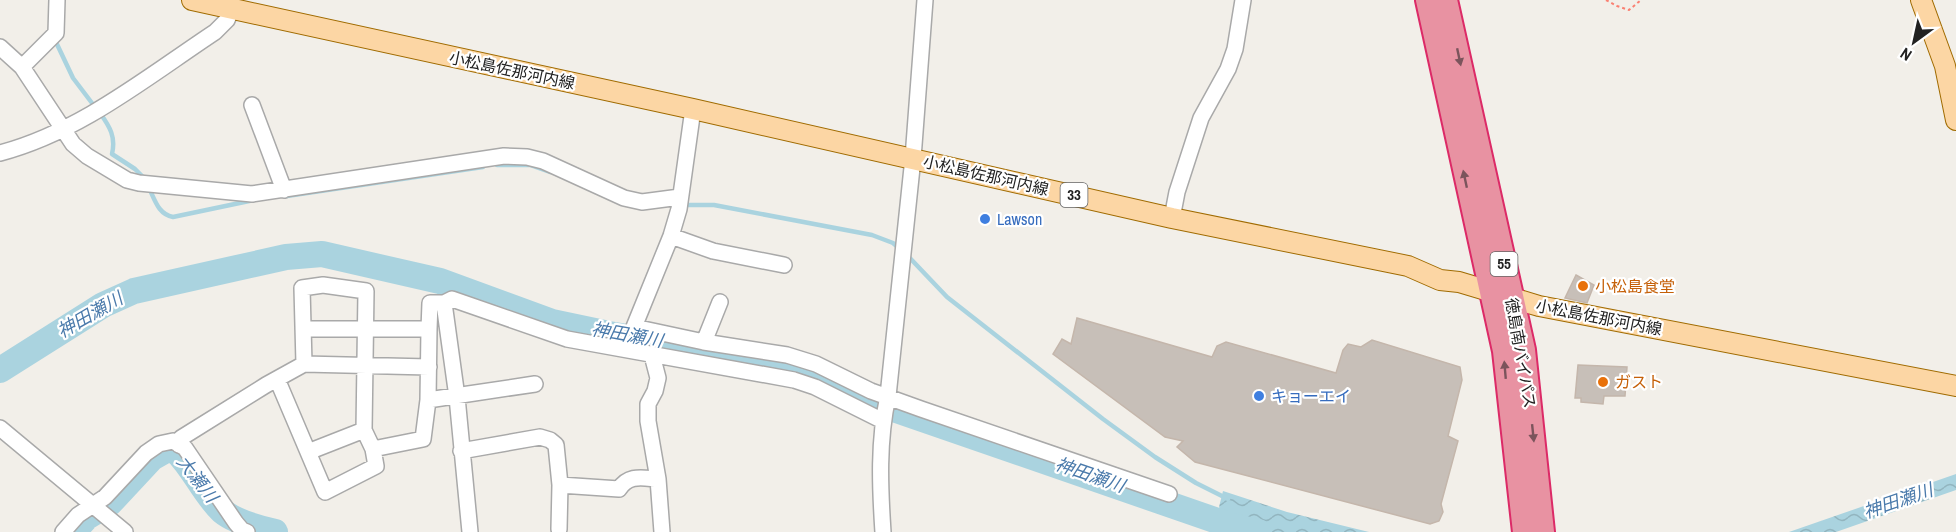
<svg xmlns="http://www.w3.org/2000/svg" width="1956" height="532" viewBox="0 0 1956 532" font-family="'Archivo Narrow','Noto Sans JP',sans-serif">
	<defs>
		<pattern id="water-waves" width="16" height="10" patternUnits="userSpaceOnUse" patternTransform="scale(1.5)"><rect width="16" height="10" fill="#aad3df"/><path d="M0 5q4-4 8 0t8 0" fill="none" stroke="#92b5bf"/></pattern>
	</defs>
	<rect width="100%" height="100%" fill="#f2efe9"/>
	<!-- water -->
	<path fill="url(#water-waves)" d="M1956,474v16l-120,42h-47z
		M1223,491l64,21 82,20h-154l8,-17 -4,-8z"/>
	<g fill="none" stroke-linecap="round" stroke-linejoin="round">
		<!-- stream -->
		<path stroke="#aad3df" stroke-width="4.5" d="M55,40l18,38 22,29
			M100,113c10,14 16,24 12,41l23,15 11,11
			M497,165h33l20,7
			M149,188c6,12 9,26 24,29l81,-17
			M287,196l196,-29
			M684,205h30l158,30 21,8 7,6
			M906,254l41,43 156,122 52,38 41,26 32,16"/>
		<!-- river -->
		<path stroke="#aad3df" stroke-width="26" d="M0,370l103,-65 31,-14 152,-34 36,-3 118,27 112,41 57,12 156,26 56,15 55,28 356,123 26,6
			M73,532l14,-15 23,-14 42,-45 14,-8h9c19,18 28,43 47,61 13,11 36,17 53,21"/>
	</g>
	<!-- building -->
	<path fill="#c7bfb8" stroke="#c4b6ab" stroke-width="1.5" d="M1576,275l18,10 -7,18 -22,-5z
		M1077,318l135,39 5,-11 9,-4 110,31 7,-23 5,-6 13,3 11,-7 88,27 2,13 -14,56 10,5 -17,63 2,8 -4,9 -9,3 -235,-62 -18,-15 6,-6 -18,-4 -112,-83 9,-15 9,5z
		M1578,365l49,2 -2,29h-21l-1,8 -22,-2v-4h-6z"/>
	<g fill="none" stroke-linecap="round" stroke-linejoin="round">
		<!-- minor casing -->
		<g stroke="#a9a9a9" stroke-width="18">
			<path id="minor" d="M0,47l22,20 51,77 14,12 40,24 12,3 113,11 252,-38 23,1 16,4 81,37 18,4 38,-5
				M22,67l34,-34 1,-33
				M252,105l32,85
				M693,109l-14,100 -8,27 -37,91 70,15 83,13 29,9 55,27 50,18 248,85
				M0,153c80,-21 147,-76 215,-121l12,-12 5,-11
				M1172,218l5,-26 24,-74 27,-49 7,-20 8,-49
				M671,236l42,15 71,14
				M303,329h126l-1,71
				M429,329l1,-26h14
				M704,342l16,-40
				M652,355l6,23 -3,13 -7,13v17l10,58 4,53
				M304,364l125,3
				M277,379l48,113 51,-26 -3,-17
				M0,428l125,104
				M364,430l9,19 50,-10 5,-39 107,-16
				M179,445l2,-7 85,-53 38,-21 -2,-76 21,-3 43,6 -2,139 -56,22
				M461,451l79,-14 10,3 6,5 4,40 -1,44
				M560,485l59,4c10,-15 23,-11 39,-10
				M63,532l15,-17 27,-18 41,-44 13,-9 14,-3 12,7 51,75 6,7 5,2
				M470,532l-13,-135 -13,-94 8,-4 115,40 227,41 21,7 68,34
				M883,532c-3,-45 -5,-91 5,-136l25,-238 12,-158"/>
		</g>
		<!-- major casing -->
		<g stroke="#a06b00" stroke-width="22">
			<path id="major" d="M192,0l501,109 479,109 236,48 32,14 19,2 80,24 417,80
				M1921,0l24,66 11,54"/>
		</g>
		<!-- highway casing -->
		<g stroke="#dc2a67" stroke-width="26">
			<path id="highway" d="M1427,0l77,351 20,181
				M1446,0l78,350 19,182"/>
		</g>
		<!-- path -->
		<path stroke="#fa8072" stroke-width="2" stroke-dasharray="3 3" stroke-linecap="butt" d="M1606,0l11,6 12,4 12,-10"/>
		<!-- minor -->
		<use href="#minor" stroke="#fff" stroke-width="15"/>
		<!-- major -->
		<use href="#major" stroke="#fcd6a4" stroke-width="20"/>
		<!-- highway -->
		<use href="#highway" stroke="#e892a2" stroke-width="22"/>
	</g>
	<!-- one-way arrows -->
	<defs><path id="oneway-solid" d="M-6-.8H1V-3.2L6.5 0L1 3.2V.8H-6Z" transform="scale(1.5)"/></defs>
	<g fill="#7b545c">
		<use href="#oneway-solid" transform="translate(1459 57) rotate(78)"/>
		<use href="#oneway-solid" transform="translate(1465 179) rotate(-102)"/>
		<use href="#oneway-solid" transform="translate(1505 370) rotate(-95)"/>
		<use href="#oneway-solid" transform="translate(1533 433) rotate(84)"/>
	</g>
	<!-- markers -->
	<g fill="#3f7fe0" stroke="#fff" stroke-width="2">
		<circle cx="985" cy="219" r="6"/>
		<circle cx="1259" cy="396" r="6"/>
	</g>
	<g fill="#e8710a" stroke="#fff" stroke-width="2">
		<circle cx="1583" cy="286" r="6"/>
		<circle cx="1603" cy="382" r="6"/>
	</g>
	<g text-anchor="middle" stroke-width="4.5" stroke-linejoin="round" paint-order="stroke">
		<!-- shield labels -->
		<g fill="#fff" stroke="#646464" stroke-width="1.5">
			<rect x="1060.5" y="183" width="27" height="24" rx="4.5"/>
			<rect x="1490.5" y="252" width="27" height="24" rx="4.5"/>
		</g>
		<g font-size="15" font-weight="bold" fill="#222">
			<text x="1074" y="200">33</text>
			<text x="1504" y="269">55</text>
		</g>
		<!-- street labels -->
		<g font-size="16" fill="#222" stroke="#fff">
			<text transform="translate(512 70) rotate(12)" y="6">小松島佐那河内線</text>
			<text transform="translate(986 175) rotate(13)" y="6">小松島佐那河内線</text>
			<text transform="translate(1599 317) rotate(11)" y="6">小松島佐那河内線</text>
			<text transform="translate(1521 353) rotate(80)" y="6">徳島南バイパス</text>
		</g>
		<!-- shop labels -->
		<g font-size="16" fill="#366cbe" stroke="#fff" text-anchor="start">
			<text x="997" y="225">Lawson</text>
			<text x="1271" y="402">キョーエイ</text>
		</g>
		<!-- food labels -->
		<g font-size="16" fill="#c56008" stroke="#fff" text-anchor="start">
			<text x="1595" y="292">小松島食堂</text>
			<text x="1615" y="388">ガスト</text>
		</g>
		<!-- water labels -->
		<g font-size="18" font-style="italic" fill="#4a7aab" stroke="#fff">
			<text transform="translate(90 315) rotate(-30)" y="6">神田瀬川</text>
			<text transform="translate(627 335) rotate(10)" y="6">神田瀬川</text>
			<text transform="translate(1090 475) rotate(19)" y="6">神田瀬川</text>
			<text transform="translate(197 479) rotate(52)" y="6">大瀬川</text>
			<text transform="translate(1898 501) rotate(-19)" y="6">神田瀬川</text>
		</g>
	</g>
	<!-- north arrow -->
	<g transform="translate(1914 42) rotate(213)" stroke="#ffffff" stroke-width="4.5" paint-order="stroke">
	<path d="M0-4.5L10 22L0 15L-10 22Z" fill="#222222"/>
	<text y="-9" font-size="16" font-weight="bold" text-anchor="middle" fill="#222222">N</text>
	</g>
</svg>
